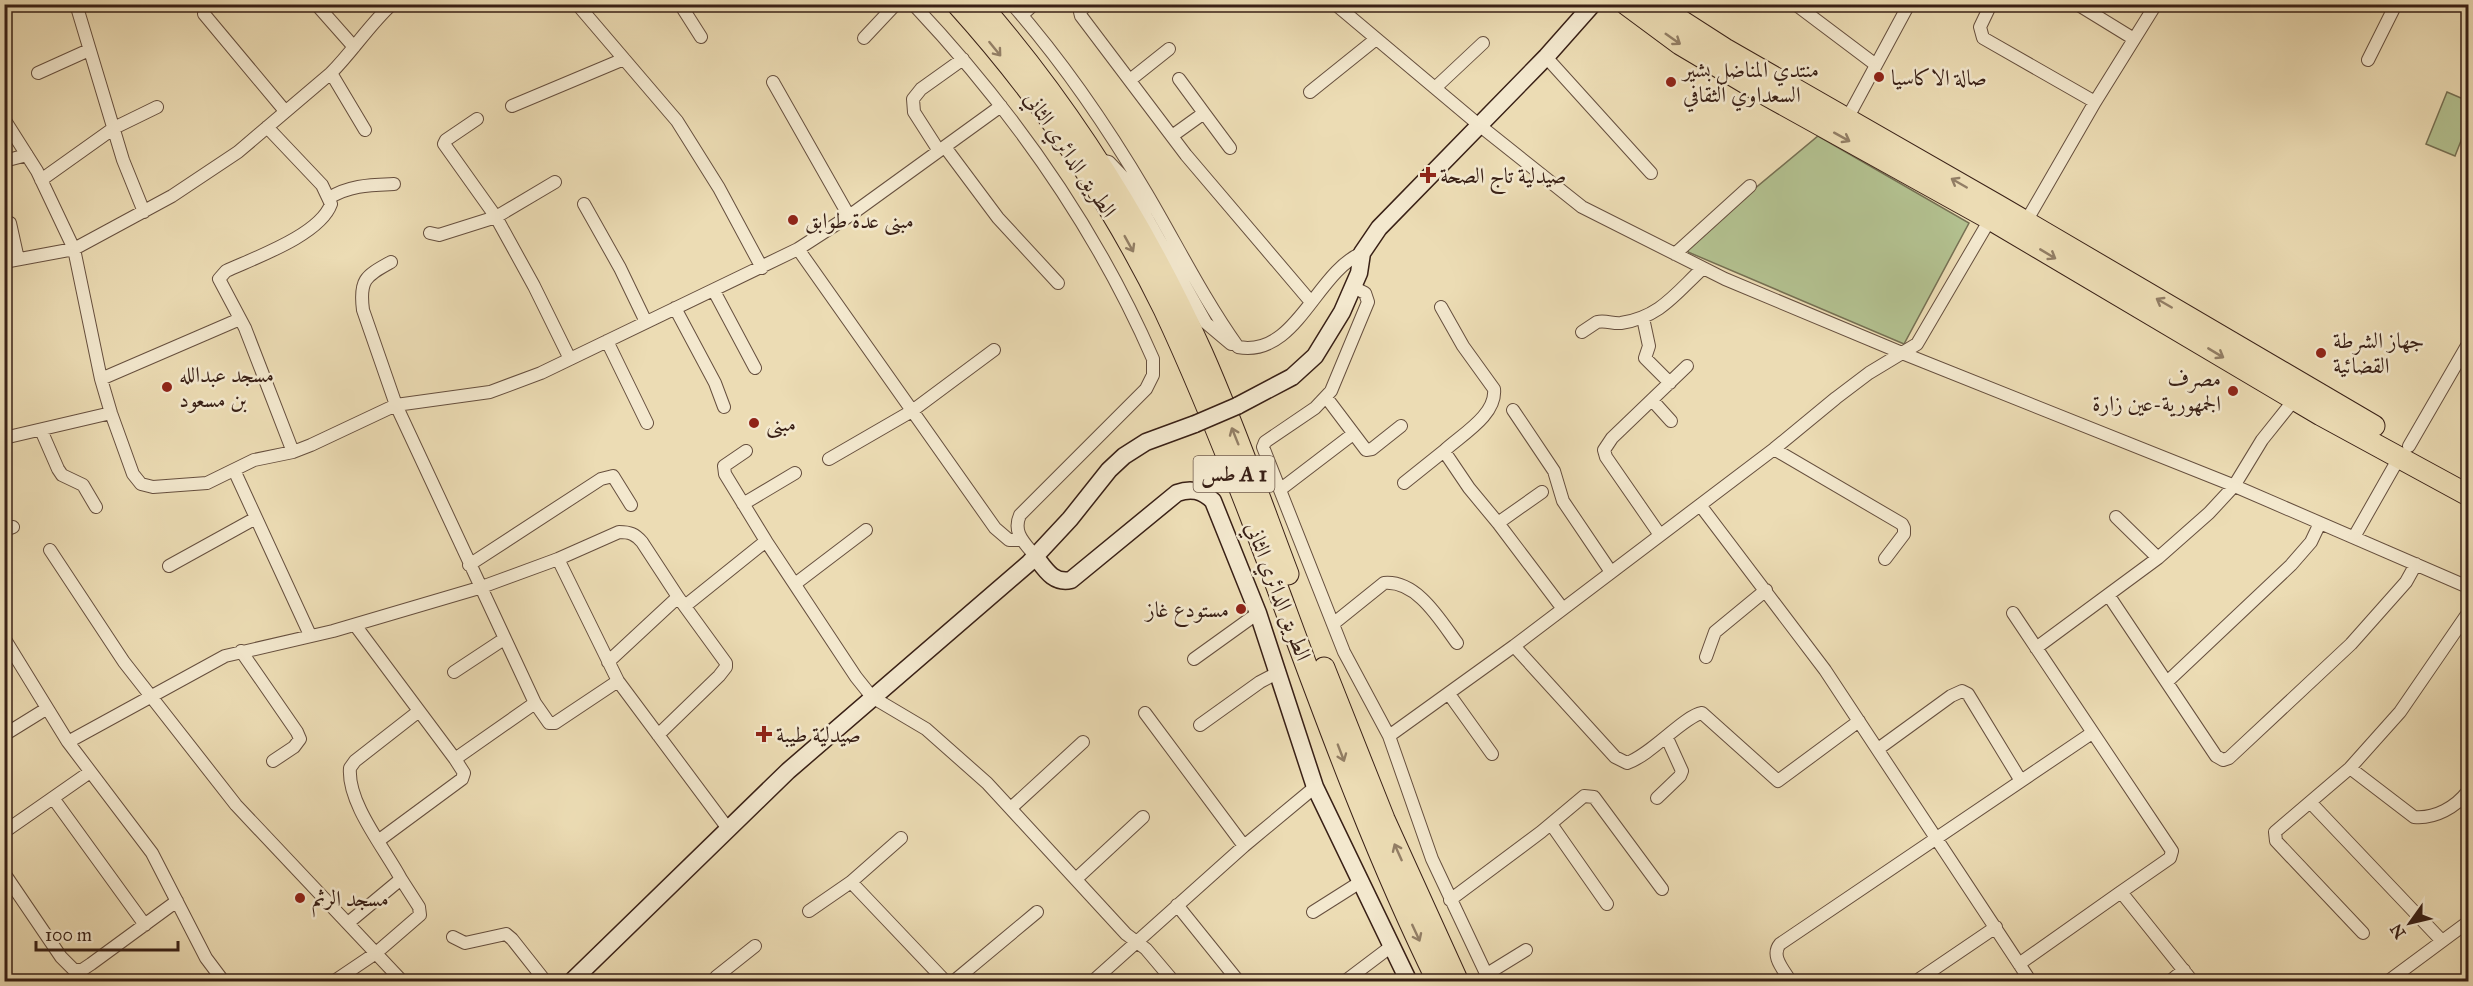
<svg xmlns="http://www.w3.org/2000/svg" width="2473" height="986" viewBox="0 0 2473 986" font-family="'IM FELL Great Primer',Amiri,serif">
	<rect width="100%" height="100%" fill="#ecdcb4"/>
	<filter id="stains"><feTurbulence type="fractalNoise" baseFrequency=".00333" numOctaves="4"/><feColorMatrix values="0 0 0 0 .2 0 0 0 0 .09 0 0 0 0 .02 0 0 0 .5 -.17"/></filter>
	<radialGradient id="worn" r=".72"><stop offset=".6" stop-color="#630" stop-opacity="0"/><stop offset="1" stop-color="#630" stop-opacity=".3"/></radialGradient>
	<!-- green -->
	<path fill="#b3c190" stroke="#767053" stroke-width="1.5" d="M2447,92l21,9v22l-13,33 -29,-12z
		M1818,136l151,87 -65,121 -216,-92v-8z"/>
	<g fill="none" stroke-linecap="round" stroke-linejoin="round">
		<!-- street casing -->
		<g stroke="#664f3e" stroke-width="14">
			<path id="street" d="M76,4l47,156 21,52
				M316,4l38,43
				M577,4l100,117 42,67 43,80
				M680,4l21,33
				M913,4c98,104 183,224 240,355v16l-7,14 -126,126c-8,18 5,28 15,41
				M1012,4c51,58 96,124 135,190 30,51 56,104 91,153 58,11 78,-75 124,-94
				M1087,4l-7,8 1,4 105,139 125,147
				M1335,4l144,121 103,82 143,72 177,74 328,131 238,103
				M1795,4l81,61
				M1991,4l-11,23 3,11 112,64
				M2077,4l57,35
				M1229,5l1,-1
				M204,14l81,97
				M1022,15l12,-11
				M864,38l32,-34
				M1546,57l105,116
				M2368,60l28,-56
				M38,73l51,-23
				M331,73l34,57
				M1130,80l39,-31
				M773,82l76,134
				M1435,88l48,-45
				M1310,92l66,-53
				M512,106l112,-47
				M1204,113l26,35
				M4,119l33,52 37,78 27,130 10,34 22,61 8,10 12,3 54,-4 47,-23 39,-8 18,-7 85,-40 94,-13 51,-19 257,-124 51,-33 152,-110
				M477,119l-31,21 -2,4 52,73 38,69 36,73
				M1847,119l62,-115
				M267,127l55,58 9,19c-11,31 -77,54 -105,67l-7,8 26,49 48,124
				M1172,136l32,-23 -25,-34
				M945,147l53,71 60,65
				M939,151l-25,-39 -1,-13 8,-10 42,-30
				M1097,159l12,3 16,17 81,144 25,21
				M4,161l23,-6
				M41,180l73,-52 43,-21
				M329,198c21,-13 41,-13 65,-14
				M584,204l36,64 26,54
				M10,223l8,36
				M2024,225l71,-123 61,-98
				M430,233l9,2 57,-18 59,-35
				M798,249l197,279 14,12h13
				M1675,254l75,-68
				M4,262l70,-13 98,-53 66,-44 93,-79c22,-22 38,-48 61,-69
				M391,262c-25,14 -32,17 -28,48l33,95 139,298 14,20h6l63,-42
				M1353,287l12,6 3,9 -37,89 -16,17 -50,34 -2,5 81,205 45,84 43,123 58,123
				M714,291l41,77
				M1441,307l22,39 31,43c3,26 -33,46 -50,62
				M675,308l40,75 9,24
				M1643,318l6,28 -4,12 25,25
				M1582,332l15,-10c9,-2 16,2 24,1 39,-6 54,-29 82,-55
				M607,341l40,82
				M101,379l139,-60
				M1326,397l40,53 6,-1 29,-23
				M1652,400l19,21
				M1513,410l41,61 9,30 48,71
				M41,430l17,39 4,6 21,10 13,22
				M4,438l107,-25
				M2409,446l59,-102
				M1774,449l128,75 2,4v6l-19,25
				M746,451l-22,15 1,8 41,67 90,136 16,20 54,32 61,54 139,151 20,15 28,33
				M829,459l83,-48 82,-61
				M234,470l76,165
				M1404,483l40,-32 25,37 29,35 65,86
				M1281,489l72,-55
				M743,504l52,-31
				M1700,505l125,165 206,312
				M2116,517l42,41
				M1498,523l44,-31
				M4,530l9,-3
				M1660,535l-54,-78 -2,-7 8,-12 75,-72
				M2354,537l46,-81
				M50,550l74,112 112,143 167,177
				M558,559l60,122 111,149
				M469,565l132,-86 12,-3 18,29
				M169,566l87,-48
				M795,584l71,-54
				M2109,596l107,160 7,4 6,-2 122,-114 55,-62 10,-18
				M685,606l81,-65
				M2013,613l159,238 -2,7 -49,34
				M1333,624l51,-41c33,-3 56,37 73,60
				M355,625l100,134 80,-56
				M4,638l64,104 84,111 54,105 18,24
				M1514,646l101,111 12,6c24,-8 57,-47 75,-50l76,68 81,-60
				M2036,648l122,-90 51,-45 25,-27 28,-46 36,-45
				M241,651l56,81 3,7 -6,8 -21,14
				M1706,657l9,-25 51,-42
				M1194,659l64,-46
				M608,662l70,-65
				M454,672l50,-33
				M2167,682l124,-117 20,-23 9,-19
				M1449,694l43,60
				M1145,713l99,133
				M1200,725l60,-43 19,-10
				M4,735l42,-26
				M1389,736l125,-90 260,-197 62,-51 33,-25 48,-29 75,-128
				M68,742l157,-86 108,-25 146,-43 79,-29 61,-27c11,0 16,2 23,10l36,55 48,66v4l-7,9 -61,59
				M1878,749l73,-53 11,-5 6,3 53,87
				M2350,768l64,49c21,2 42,-10 54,-26
				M53,798l92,127
				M1657,798l23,-22 2,-5 -15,-33
				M2310,802l132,139
				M1011,808l72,-66
				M1551,824l56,80
				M4,832l86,-60
				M378,841l84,-62 2,-6 -9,-14
				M4,873l57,84 13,13h8l9,-6 86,-63
				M1076,879l67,-62
				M851,882l95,100
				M1450,900l91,-68 43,-36 10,1 68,92
				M1177,905l62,77
				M809,911l42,-29 50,-44
				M1313,912l49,-31
				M348,923l53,-44c-16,-30 -54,-76 -51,-111l5,-7 64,-50
				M2363,933l-87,-92 -1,-9 75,-64 50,-56 68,-99
				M453,937l12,6 41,-9 6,5 34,43
				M2019,964l102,-72 72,90
				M1487,974l39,-24
				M333,982l43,-29 44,-38 -1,-8 -18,-28
				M716,982v-5l39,-31
				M953,982l84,-70
				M1092,982l152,-136 71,-59
				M1344,982l49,-37
				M1791,982c-7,-12 -21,-26 -11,-38l312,-211
				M1915,982l81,-55
				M2169,982l15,-12
				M2387,982l81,-60"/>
		</g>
		<!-- secondary casing -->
		<g stroke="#392016" stroke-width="19">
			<path id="secondary" d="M1237,406l55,-29 23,-21 27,-44 17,-39 3,-20 17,-25 167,-171 47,-53
				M1035,556c10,13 18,28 36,24l106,-87c14,-5 25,-3 36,8l45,112 57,174 94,195
				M571,982l217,-211 241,-208 41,-44 39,-49 15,-14 22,-14 49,-18"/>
		</g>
		<!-- highway casing -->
		<g stroke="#392016" stroke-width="23">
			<path id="highway" d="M957,4c82,91 153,195 207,305 32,68 60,138 87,208 59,156 113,315 187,465
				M980,4c91,105 165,223 222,349 32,72 58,147 86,221
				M1626,4l54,40 81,48 229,127 331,196 147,80
				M1655,4l70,45 272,156 377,221
				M1324,668l60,151 74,163"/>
		</g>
		<!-- street -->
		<use href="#street" stroke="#f3e8ce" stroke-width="12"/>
		<!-- secondary -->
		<use href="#secondary" stroke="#f3e8ce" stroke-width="16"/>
		<!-- highway -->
		<use href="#highway" stroke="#ecdcb4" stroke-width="21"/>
		<!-- secondary-bridge casing -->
		<g stroke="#392016" stroke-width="19" stroke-linecap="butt">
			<path id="secondary-bridge" d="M1195,424l42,-18"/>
		</g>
		<!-- secondary-bridge -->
		<use href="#secondary-bridge" stroke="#f3e8ce" stroke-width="16"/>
	</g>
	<!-- one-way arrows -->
	<defs><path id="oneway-shaft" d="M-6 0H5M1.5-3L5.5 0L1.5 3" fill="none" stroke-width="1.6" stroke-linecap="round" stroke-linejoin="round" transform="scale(1.5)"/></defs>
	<g stroke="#927e65">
		<use href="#oneway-shaft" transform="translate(1673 39) rotate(35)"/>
		<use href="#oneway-shaft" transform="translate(995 49) rotate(51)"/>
		<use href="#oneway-shaft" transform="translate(1842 137) rotate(29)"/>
		<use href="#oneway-shaft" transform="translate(1959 183) rotate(-150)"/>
		<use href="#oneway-shaft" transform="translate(1129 244) rotate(61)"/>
		<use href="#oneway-shaft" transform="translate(2048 254) rotate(31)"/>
		<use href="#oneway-shaft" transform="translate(2164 303) rotate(-150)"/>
		<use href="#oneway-shaft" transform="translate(2216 353) rotate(31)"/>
		<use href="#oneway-shaft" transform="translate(1235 436) rotate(-112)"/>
		<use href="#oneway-shaft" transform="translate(1341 753) rotate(69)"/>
		<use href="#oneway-shaft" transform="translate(1398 852) rotate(-114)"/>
		<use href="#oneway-shaft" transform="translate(1416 933) rotate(65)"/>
	</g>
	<!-- markers -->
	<g fill="#8f2418" stroke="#f3e8ce" stroke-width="2">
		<circle cx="1879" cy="77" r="6"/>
		<circle cx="1671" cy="82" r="6"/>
		<path d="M1425 166h6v6h6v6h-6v6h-6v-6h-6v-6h6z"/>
		<circle cx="793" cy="220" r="6"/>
		<circle cx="2321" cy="353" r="6"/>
		<circle cx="167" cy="387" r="6"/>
		<circle cx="2233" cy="391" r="6"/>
		<circle cx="754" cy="423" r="6"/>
		<circle cx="1241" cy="609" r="6"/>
		<path d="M761 725h6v6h6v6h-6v6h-6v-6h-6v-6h6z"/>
		<circle cx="300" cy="898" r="6"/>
	</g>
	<g text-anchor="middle" stroke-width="5" stroke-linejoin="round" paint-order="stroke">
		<!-- shield labels -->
		<rect fill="#f3e8ce" stroke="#715c4d" stroke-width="1.5" x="1193.5" y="456" width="81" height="36" rx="4.5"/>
		<g font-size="21" font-weight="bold" fill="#392016">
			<text x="1234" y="481">طس A 1</text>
		</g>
		<!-- poi labels -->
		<g font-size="22" fill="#392016" stroke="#f3e8ce" text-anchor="start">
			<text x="1683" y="77">منتدي المناضل بشير<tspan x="1683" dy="25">السعداوي الثقافي</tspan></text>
			<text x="1891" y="85">صالة الاكاسيا</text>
			<text x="1440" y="183">صيدلية تاج الصحة</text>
			<text x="805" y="228">مبنى عدة طوابق</text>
			<text x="2333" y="348">جهاز الشرطة<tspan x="2333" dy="25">القضائية</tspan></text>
			<text x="179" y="382">مسجد عبدالله<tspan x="179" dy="25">بن مسعود</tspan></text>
			<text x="2221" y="386" text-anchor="end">مصرف<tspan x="2221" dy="25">الجمهورية-عين زارة</tspan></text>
			<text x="766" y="431">مبنى</text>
			<text x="1229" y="617" text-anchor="end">مستودع غاز</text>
			<text x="776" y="742">صيدلية طيبة</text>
			<text x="312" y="906">مسجد الرثم</text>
		</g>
		<!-- street labels -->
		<g font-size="22" fill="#392016" stroke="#f3e8ce">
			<text transform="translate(1071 154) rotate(56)" y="8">الطريق الدائري الثاني</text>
			<text transform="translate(1279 591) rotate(69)" y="8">الطريق الدائري الثاني</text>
		</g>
	</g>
	<!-- margin -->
	<rect width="2473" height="986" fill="none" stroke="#ecdcb4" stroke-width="24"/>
	<rect x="6" y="6" width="2461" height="974" fill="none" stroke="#392016" stroke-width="3"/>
	<rect x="12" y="12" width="2449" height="962" fill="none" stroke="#392016" stroke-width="1.5"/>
	<!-- north arrow -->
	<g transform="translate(2410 923) rotate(236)" stroke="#f3e8ce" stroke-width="4.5" paint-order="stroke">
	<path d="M0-4.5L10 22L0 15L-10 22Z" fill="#392016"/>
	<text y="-9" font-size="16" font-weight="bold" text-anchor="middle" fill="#392016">N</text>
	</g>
	<!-- scale -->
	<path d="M36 941v9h142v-9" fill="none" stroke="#392016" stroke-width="3"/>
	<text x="45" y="941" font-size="18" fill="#392016" stroke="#f3e8ce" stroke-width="4.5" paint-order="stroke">100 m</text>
	<rect width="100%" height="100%" filter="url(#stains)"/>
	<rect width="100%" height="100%" fill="url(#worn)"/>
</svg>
